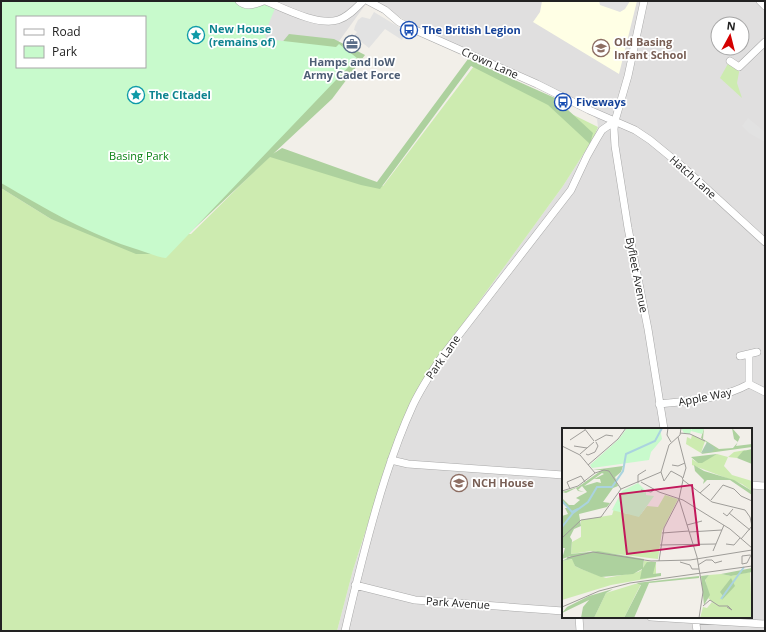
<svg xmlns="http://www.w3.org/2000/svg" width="766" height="632" viewBox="0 0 766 632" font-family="'Open Sans',sans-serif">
	<rect width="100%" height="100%" fill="#f2efe9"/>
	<!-- residential -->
	<path fill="#e0dfdf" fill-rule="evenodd" d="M223,1h145l-36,50 -74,-10z
		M375,1h390v630h-428l16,-61 44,-133 49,-90 117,-161 30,-47 5,-12 -1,-8 -6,-5 -111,-57 -68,-32zM718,24h24v24h-24zM563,429h188v188h-188z"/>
	<!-- education -->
	<path fill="#ffffe5" d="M542,1h95l-18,73 -86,-52 7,-10z"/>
	<!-- grass -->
	<path fill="#cdebb0" d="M730,60l10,7 -3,16 5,15 -22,-20z
		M474,66l124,61 -5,12 -30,47 -117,161 -23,35 -37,86 -33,102 -16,61h-336v-443l50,31 71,16 69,-1 81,-80 8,-4 103,36z"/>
	<!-- forest -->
	<path fill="#add19e" d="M289,34l45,5 31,16 -33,44 -59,55 9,-6 95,34 91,-123 87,39 38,35 -3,11 -42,-39 -77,-39 -91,123 -19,-4 -91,-28 -103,97h-31l-85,-35 -50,-31v-14l274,-123z"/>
	<!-- park -->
	<path fill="#c8facc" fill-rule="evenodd" d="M1,1h277l-13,32 1,6 70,8 3,-3 18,14 -191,200c-9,-1 -18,-5 -27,-8 -49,-15 -93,-41 -138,-67zM17,17h128v50h-128z"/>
	<!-- parking -->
	<path fill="#e2e2e2" d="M599,1h31l-5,8 -5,3 -20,-7z
		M374,12l33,20 -5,8 -17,-11 -16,19 -15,-12 3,-4 -3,-2 1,-4 3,-6 4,-3 8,2z
		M748,118l17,14v10l-16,-9 -7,-7z"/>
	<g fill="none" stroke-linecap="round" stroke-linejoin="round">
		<!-- street casing -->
		<g stroke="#a9a9a9" stroke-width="8">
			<path id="street" d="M239,1c8,7 15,3 25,0
				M266,1c19,8 52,25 72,19 10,-3 18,-12 25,-19
				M368,1l17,9 14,12 14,7 124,55 52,26 46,20 15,10 33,27 82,75
				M644,1l-16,75 -13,45 -1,8 1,17 13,82 20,101 16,100
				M760,1l5,5
				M730,61l9,6 26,-25
				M740,356l17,-4
				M749,384v-29
				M659,404c31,-3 63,-5 90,-20l16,8
				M391,460l17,4 155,11
				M751,485l14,1
				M355,585l60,15 148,11
				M579,617l1,14
				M651,617l114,7
				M695,617l2,14
				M345,631c12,-52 24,-102 40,-152 8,-25 17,-50 28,-74 8,-17 18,-32 28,-47l130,-168 16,-34 9,-16 6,-10 13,-9"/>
		</g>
		<!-- street -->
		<use href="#street" stroke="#fff" stroke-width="7"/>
	</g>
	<!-- icons -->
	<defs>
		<g id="bus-ring" transform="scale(0.9)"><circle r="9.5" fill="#fff" stroke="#1a4fb4" stroke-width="1.5"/><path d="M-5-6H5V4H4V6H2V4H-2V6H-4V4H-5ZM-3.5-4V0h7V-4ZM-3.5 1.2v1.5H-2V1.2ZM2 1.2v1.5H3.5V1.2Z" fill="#1a4fb4"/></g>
		<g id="sight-ring" transform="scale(0.9)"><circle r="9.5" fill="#fff" stroke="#0f9aa8" stroke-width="1.5"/><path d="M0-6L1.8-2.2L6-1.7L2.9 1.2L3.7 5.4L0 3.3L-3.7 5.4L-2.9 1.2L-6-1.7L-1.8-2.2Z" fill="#0f9aa8"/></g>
		<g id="office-ring" transform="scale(0.9)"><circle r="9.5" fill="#fff" stroke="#5c6f8a" stroke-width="1.5"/><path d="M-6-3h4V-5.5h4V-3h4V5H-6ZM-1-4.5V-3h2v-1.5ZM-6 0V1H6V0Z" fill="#5c6f8a"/></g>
		<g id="school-ring" transform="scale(0.9)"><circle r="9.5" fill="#fff" stroke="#8d6e63" stroke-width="1.5"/><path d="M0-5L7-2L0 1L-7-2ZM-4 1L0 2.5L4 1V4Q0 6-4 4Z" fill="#8d6e63"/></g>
	</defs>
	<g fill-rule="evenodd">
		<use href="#bus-ring" x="409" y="30"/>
		<use href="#sight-ring" x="196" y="35"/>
		<use href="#office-ring" x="352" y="44"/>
		<use href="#school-ring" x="601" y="48"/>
		<use href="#sight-ring" x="136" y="95"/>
		<use href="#bus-ring" x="563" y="102"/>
		<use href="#school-ring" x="459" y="483"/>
	</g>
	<g text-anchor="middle" stroke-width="3.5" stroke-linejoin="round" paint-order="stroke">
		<!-- culture labels -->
		<g font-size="11" font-weight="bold" fill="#0d838f" stroke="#fff" text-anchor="start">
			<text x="209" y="33">New House<tspan x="209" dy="13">(remains of)</tspan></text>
			<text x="149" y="99">The CItadel</text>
		</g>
		<!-- transit labels -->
		<g font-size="11" font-weight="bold" fill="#164399" stroke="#fff" text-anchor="start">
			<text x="422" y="34">The British Legion</text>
			<text x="576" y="106">Fiveways</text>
		</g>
		<!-- education labels -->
		<g font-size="11" font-weight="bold" fill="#785e54" stroke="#fff" text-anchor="start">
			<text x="614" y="46">Old Basing<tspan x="614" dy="13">Infant School</tspan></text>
			<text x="472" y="487">NCH House</text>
		</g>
		<!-- service labels -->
		<g font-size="11" font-weight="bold" fill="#4e5e75" stroke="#fff">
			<text x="352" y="66">Hamps and IoW<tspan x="352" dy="13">Army Cadet Force</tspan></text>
		</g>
		<!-- street labels -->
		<g font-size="11" fill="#222" stroke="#fff">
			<text transform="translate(490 63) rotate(24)" y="4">Crown Lane</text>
			<text transform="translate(693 177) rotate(42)" y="4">Hatch Lane</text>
			<text transform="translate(637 275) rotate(79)" y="4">Byfleet Avenue</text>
			<text transform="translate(443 357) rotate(-55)" y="4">Park Lane</text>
			<text transform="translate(705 397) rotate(-11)" y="4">Apple Way</text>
			<text transform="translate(458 603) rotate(4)" y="4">Park Avenue</text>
		</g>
		<!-- park labels -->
		<g font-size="11" fill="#0c8416" stroke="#fff">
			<text x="139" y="160">Basing Park</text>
		</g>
	</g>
	<!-- overview -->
	<g transform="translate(562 428)">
		<rect width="190" height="190" fill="#f2efe9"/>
		<path d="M130,7l13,6 -4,12 -15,-9 1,-7 4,2zM184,22l-9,8 -9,-1 -4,9 8,9 20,6v10l-10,-7 -50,-19v-6l6,4 19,-9 11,3 6,-5zM103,67l13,4 -16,32 -4,28 -67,-8 -20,3 1,-12 9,-5v-17l31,-5 2,-6 13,5h14l6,-8 11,1zM11,131l2,7 6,3 25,9 32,-6 5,-3 1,-8 12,1v15l-45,8 -49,15v-39zM188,144l2,46h-52l3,-11 4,1 5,-6 4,3 -8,-7 1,-3 -4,-16 4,-4 12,-1 10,2zM73,156h6l-17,34h-30l12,-25z" fill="#cdebb0"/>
		<path d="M142,0l-1,11 16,10 14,-1 5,-6 -4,-3 -2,-11 8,9 -4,9 16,-2v3l-51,7 10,-8 -10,-8zM190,21v15l-15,-6 6,-7zM155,26l-15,9h-4l-7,-6zM132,37l10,6 30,9 18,11v4l-22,-15h-23l-4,4 1,-4 -9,-9zM61,38l-2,6 -6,5 3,9 -5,2 -10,14 7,1 -3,4 -28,7 2,12 -7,3 -4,8 2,3 -1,14 27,-3 46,8 -1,9 4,-6h9l-3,12 8,-1v3l-21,3 2,-10 -9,5 -32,3 -20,-8 -6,-3 -3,-7 -10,2 9,-5 -9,3 3,-11h-3v-32l6,-2 -3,-6h4l-7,-6v-4l7,7h5l6,-5 -4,-2 11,-6 -5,-6 -4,4 6,2 -6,-1 -2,-3 -10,5 -4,-1 16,-5 24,-17h-9zM40,45l2,1 -10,5h6l1,4 -4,-1 -13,4zM190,140v4l-21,4 -10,-2zM147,147l-4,5 5,15 -6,10 -3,-29zM137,148v2l-50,5 -15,35h-10l17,-33 -5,-2zM169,150l4,8 -13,14 1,-4 -3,-4zM51,161l-7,4 -12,25h-13l2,-11 6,-7 -27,13 5,-6 22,-11z" fill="#add19e" fill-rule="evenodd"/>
		<path d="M145,14l8,6 -3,4 -11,1z" fill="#aacbaf"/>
		<path d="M65,0h33l2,11 -11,13 -2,8 -57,8 -2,-3 29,-26zM119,0h10v3l1,-3h12l-2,6 -11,-3 -1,3 -6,-1zM76,55l8,8v4l8,1 -15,21 -27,-7 10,-19z" fill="#c8facc"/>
		<path fill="none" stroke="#aad3df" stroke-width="2" d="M0,73l10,11 6,-3M0,99l11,-14 15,-11 9,-15h15l11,-16 3,-17 29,-13 7,-13M159,171l23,-32"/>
		<path fill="none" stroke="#9f9d99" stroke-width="1" d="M22,0l10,13M106,0l-1,7 4,7M118,5l10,1 15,7M116,9l8,31 -3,10M8,12l15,-10M33,13l11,-6 7,1M0,18l18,9 15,18M12,18l13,2M18,26l14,-12M24,26l2,1 7,-3 3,-6 -2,-4M26,37l30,-26 8,-11M110,37l6,1 7,-3M121,52l29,22 33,8 5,7 2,9 -11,13M79,54l18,10 24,8 47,29 22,19M76,55v-8l8,-5M8,61l-3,-7 14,-6 4,6M79,62l10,2 3,-2M0,63l16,-5 17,-13 9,-3 5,1 12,18M138,65l10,-9M117,71l18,58 6,35 -4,26M149,72l12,-15 11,4 7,7 11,5M161,85l4,3 6,-7M167,85l21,17M125,97l15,-4M127,104l33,-2M100,105l27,-2M0,110l19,-18 20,-3 20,-28 40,-17 8,-27 11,-10 1,-7M164,116l8,1 6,-7M98,117l56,-1M151,123l11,-26M188,127l-8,1v8l5,-1 5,-10M5,130l26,-6 58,9 39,-1 62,-10M97,133l5,-33 15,-29 4,-19 -1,-3 -11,-6 -7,10 -3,-9M118,134l10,3 2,4h7M136,137l8,-5h6l3,3 7,-2M141,178l7,-6 9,6h9l4,4 -5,-3M0,179l37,-16 31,-8 122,-17"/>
		<path fill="#c2185b" fill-opacity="0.15" stroke="#c2185b" stroke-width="2" d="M130,57l7,60 -72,9 -7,-60z"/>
		<rect width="190" height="190" fill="none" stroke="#222" stroke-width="2"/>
	</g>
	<!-- border -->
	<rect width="766" height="632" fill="none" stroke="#222222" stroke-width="4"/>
	<!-- legend -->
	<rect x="16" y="16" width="130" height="52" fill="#ffffff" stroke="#a7a7a7"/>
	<rect x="24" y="29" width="20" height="6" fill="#ffffff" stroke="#a7a7a7"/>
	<text x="52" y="36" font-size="12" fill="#222222">Road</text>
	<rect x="24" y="46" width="20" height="12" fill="#c8facc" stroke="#a7a7a7"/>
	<text x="52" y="56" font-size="12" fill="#222222">Park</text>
	<!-- north arrow -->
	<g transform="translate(730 36) rotate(7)"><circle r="19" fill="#ffffff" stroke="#a7a7a7"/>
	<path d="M0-3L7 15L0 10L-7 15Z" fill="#d40000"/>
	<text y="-6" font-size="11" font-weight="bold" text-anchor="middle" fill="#222222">N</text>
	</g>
</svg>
